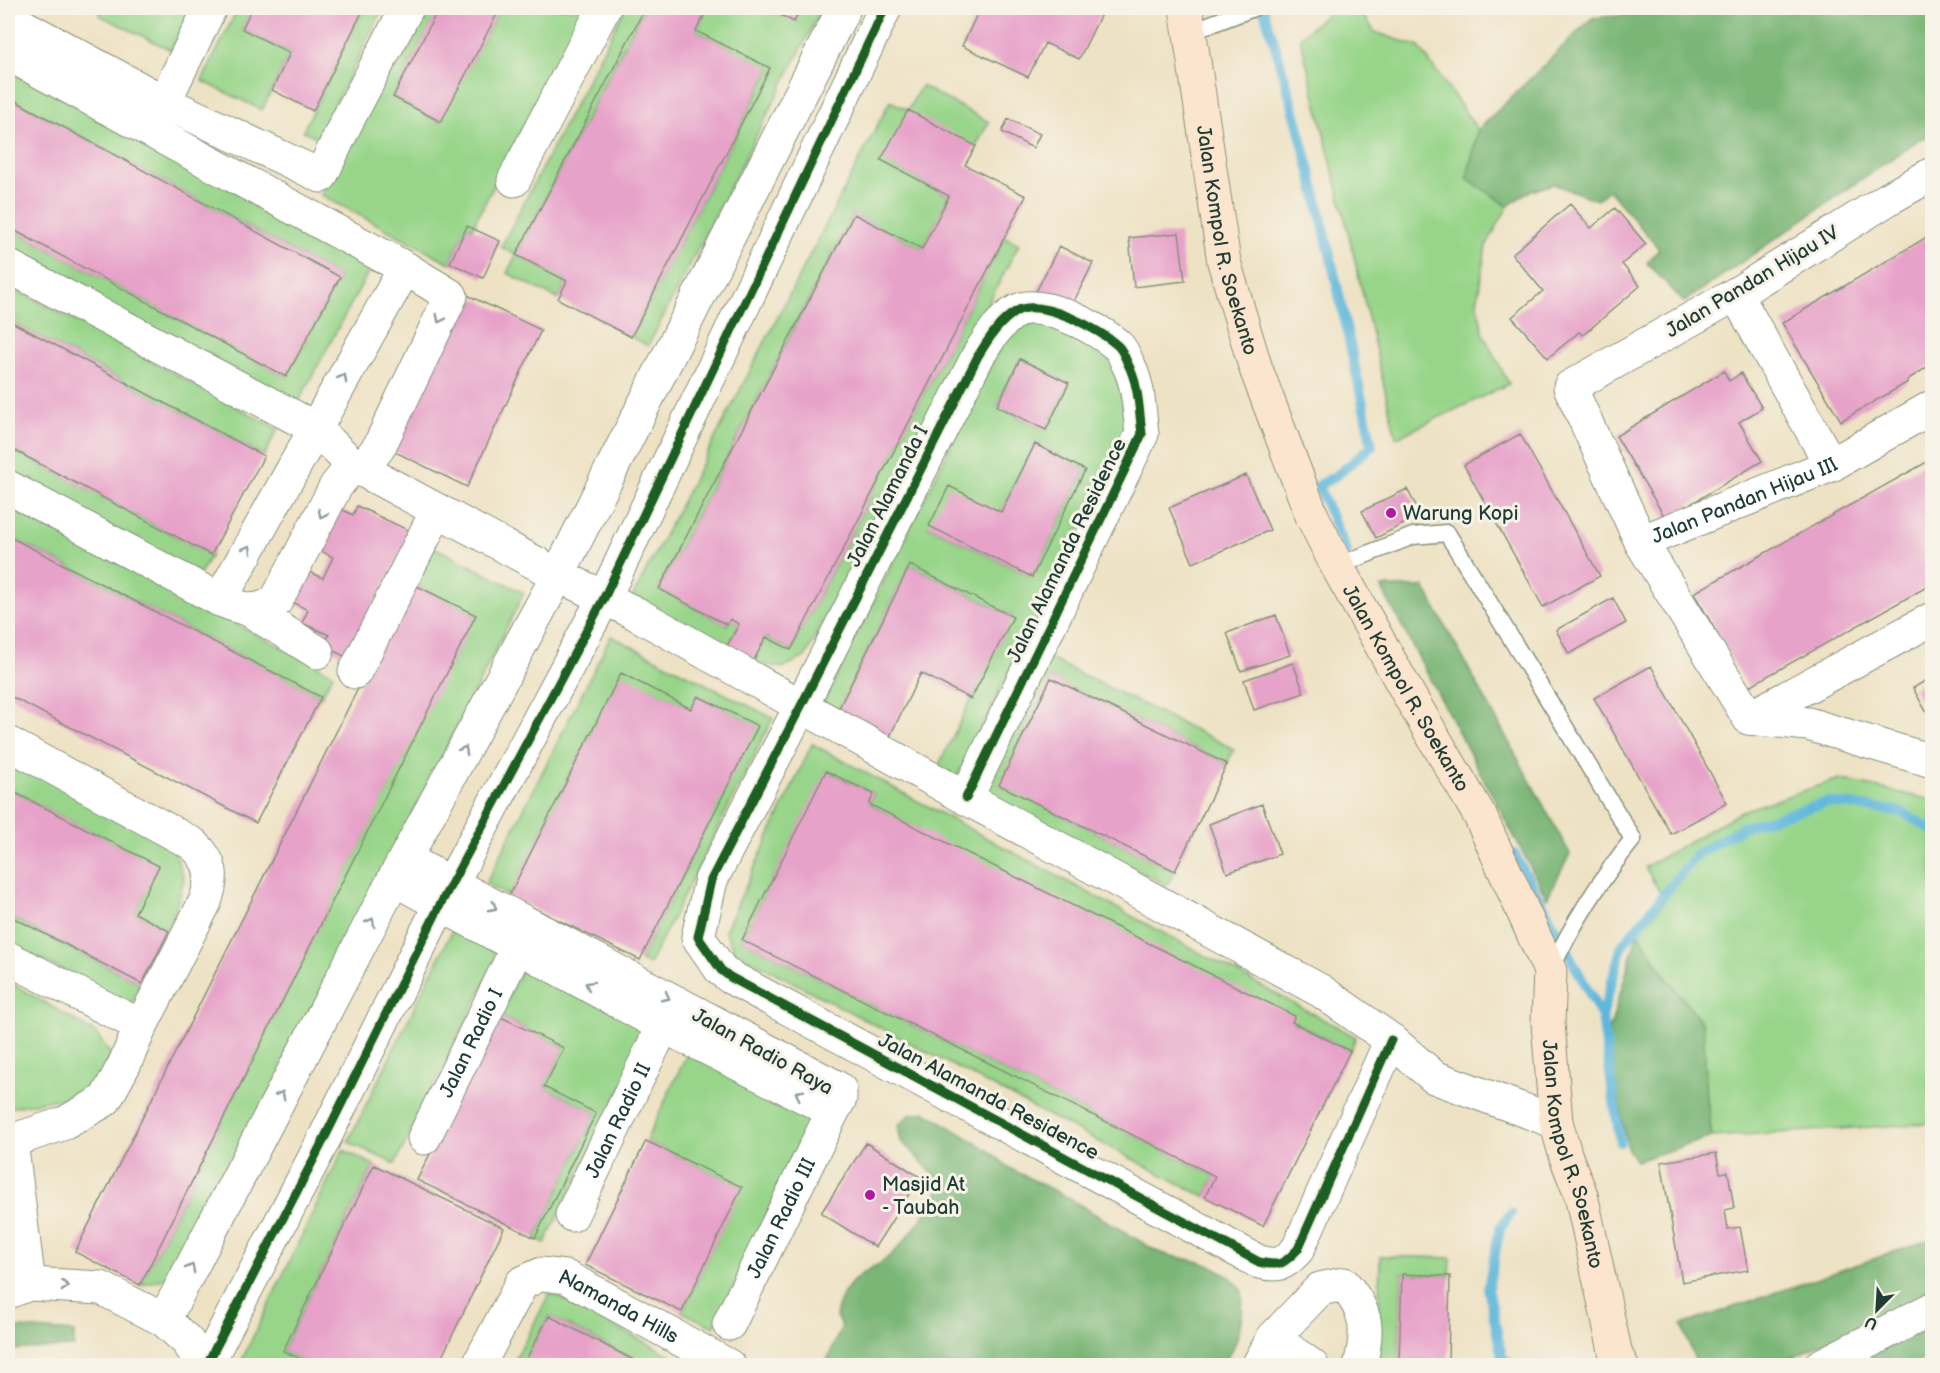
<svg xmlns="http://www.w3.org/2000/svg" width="1940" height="1373" viewBox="0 0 1940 1373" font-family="'Balsamiq Sans',sans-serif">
	<rect width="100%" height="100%" fill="#f7f3e8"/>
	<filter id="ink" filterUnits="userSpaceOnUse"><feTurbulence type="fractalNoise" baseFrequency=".0167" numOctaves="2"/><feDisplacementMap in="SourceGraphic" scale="12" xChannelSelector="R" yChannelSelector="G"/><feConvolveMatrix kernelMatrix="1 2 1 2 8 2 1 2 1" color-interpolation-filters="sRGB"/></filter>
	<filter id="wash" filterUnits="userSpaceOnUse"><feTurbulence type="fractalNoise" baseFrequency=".008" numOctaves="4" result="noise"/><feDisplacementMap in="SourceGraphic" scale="24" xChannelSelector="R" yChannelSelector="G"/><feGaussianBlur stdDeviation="1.35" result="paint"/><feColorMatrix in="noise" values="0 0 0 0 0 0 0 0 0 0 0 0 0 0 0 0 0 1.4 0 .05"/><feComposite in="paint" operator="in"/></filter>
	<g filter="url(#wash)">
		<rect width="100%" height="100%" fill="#eee2c4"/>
		<!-- green -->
		<path fill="#98d58a" stroke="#5c895f" stroke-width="1.5" fill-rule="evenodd" d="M103,8h89l-21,42 -72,-35z
			M238,8h14l-10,21 48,24 -28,57 -60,-29z
			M364,8h19l-65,130 -15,-7z
			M417,8h23l-47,89 47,25 60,-114h85l-113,220 -5,-2 -17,37 -129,-68z
			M625,8h19l-128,247 51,26 -9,18 -51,-26 9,-18 -15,-8z
			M708,8h59l27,13 7,-13h21l-174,338 -17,-9 139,-268 -74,-38z
			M1334,8h23l18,24 44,15 59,83 -11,48 41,28 -22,40 -9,57 7,33 25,48 -113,54 -48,-207 -48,-194z
			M8,69l364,196 -77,143 -287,-155v-26l278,150 54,-100 -332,-180z
			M921,86l68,36 -13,24 -94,14 67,36 -27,53 -69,-35 -194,375 68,36 3,-6 9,5 -13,24 -95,-48 259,-499 18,9z
			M1005,237l14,7 -214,413 -23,11 -29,-6 13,-25 25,13z
			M8,285l270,144 -14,27 -256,-136z
			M1043,319l58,31 15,18 11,57 -22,54 -148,298 -19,-10 74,-151 -102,-51 -75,151 -15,-7 182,-366 18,-22zM1020,359l49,24 -23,47 -49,-24zM1035,444l50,26 -53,107 -103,-51 72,-14z
			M8,447l203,108 -11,19 -192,-102z
			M8,506l325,168 -12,23 -313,-161z
			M430,545l94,48 -342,681 -42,11 335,-670 -64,-32z
			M611,636l162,82 -124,247 -9,-5 117,-234 -59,-30 -7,13 -70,-35 -112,222 -23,-12z
			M1048,658l186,91 -7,15 -176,-86 -51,107 175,86 -8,14 -186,-90z
			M812,744l544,293 -6,14 -481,-247 5,-10 -47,-23 -85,169 473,236 -10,21 -470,-245 -10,-21z
			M8,759l163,83 13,37 -15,52 -34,-18 23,-47 -150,-77z
			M1839,779l93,21v323l-220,14 -5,-39 -4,-74 -35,-44 -30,-48 27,-31 -20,-34 97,-56z
			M8,916l134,68 -11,21 -123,-62z
			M455,925l47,23 -107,216 -47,-22z
			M524,965l127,63 -106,215 -10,-5 61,-125 -52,-26 20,-40 -65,-31z
			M8,981l88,52 15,22 -8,23 -31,18 -64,12z
			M689,1050l128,62 -103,215 -32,-15 59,-125 -95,-46z
			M343,1150l31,15 -91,186 30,14 -74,1z
			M1380,1256l71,2 -1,18 -48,-2 -3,85 63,5 -3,2h-81z
			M550,1293l139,72h-45l-95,-49 -26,49 -11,1z"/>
		<!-- forest -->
		<path fill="#7ab676" stroke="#4c7a55" stroke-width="1.5" d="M1702,8h230v127l-12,4 -236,163 -37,-39 12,-14 -50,-59 -12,10 -44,-16 -27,9 -18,13 -41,-28 11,-48 114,-112z
			M1381,587h43l146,267 -23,44z
			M1638,932l30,48 35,44 4,74 5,39 -76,24 -8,-12 -21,-111z
			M925,1112l63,38 23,19 54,27 93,56c15,6 30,6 45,11 12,4 33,15 38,27 5,13 -2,48 -9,60 -3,5 -7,10 -10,15h-397l17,-39 -6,-9c3,-21 15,-38 34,-48 4,-3 9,-4 12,-7 19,-13 49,-53 58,-74l-6,-13 -33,-34 -3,-15 11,-11z
			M1931,1239l1,54 -157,72h-78l-15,-40z
			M8,1327l66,5v15l-66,3z
			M1932,1327v28l-19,10 -67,1z"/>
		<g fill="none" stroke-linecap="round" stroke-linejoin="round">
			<!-- stream -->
			<path stroke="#5eb7db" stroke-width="10" d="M1263,8c47,142 77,291 109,438l-35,29 -19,11 29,65
				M1514,854l31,55 57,108
				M1620,1142l-18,-125 20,-71 75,-92 46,-27 85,-25 74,10 30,18
				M1511,1213l-11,15 -12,60 14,69 10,9"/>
		</g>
		<g id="blocks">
			<!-- building -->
			<path fill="#e7a2c9" d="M252,8h112l-51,103 -41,-21 18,-37 -48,-24z
				M439,8h61l-59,114 -48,-25z
				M645,8h63l-12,23 74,37 -139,269 -73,-38 9,-18 -51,-26z
				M767,8h34l-7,14z
				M980,8h124l-25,51 -34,-16 -17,34 -66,-31z
				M8,97l332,180 -54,100 -278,-150z
				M908,110l68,36 -11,19 61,31 -235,454 -25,-13 -13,25 -27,-14 13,-24 -9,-5 -3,6 -68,-36 195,-375 68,35 27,-53 -68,-36z
				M1008,119l32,15 -7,14 -31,-16z
				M1570,204l21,24 24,-20 31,36 -24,20 18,22 -57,49 -4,-3 -31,26 -36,-41 31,-26 -31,-37z
				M467,226l33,15 -17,37 -33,-15z
				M1179,233l6,48 -51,6 -5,-49z
				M1932,234v130l-25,16 1,2 -67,39 -59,-98z
				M1059,246l34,17 -23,46 -34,-17z
				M463,293l78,37 -74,157 -78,-38z
				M8,320l256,136 -53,99 -203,-108z
				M1020,359l49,24 -23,47 -49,-24z
				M1724,371l5,10 12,-8 21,35 -23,14 23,39 -96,58 -50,-83z
				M1520,434l80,142 -57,31 -79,-142z
				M1035,444l50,26 -53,107 -103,-51 20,-40 52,26z
				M1932,459v125l-184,103 -54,-94z
				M1246,475l24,55 -77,33 -24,-55z
				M1407,489l14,26 -45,23 -14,-27z
				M357,506l55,26 -66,125 -22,-11 5,-11 -27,-12 6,-13 -16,-8 15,-31 16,7 10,-21 -16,-8 20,-42 16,8z
				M8,536l313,161 -65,126 -248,-128z
				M910,565l103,52 -42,82 -50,-26 -34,69 -52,-26z
				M411,583l65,32 -336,670 -65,-33z
				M1613,598l13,25 -57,31 -13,-24z
				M1276,615l14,40 -49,16 -14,-38z
				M1293,663l11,30 -50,17 -10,-30z
				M1651,666l76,137 -56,31 -77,-136z
				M621,673l70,36 7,-13 60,30 -118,234 -131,-64z
				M1932,677v45l-19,-34z
				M1051,678l176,86 -52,107 -176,-86z
				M826,771l48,23 -5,10 426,212 -3,6 58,29 -87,175 -58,-29 10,-21 -473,-236z
				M8,789l151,77 -24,47 34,18 -27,53 -134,-69z
				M1262,804l18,50 -53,19 -18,-49z
				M499,1016l65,32 -20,39 52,26 -61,125 -118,-58z
				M646,1141l96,46 -60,125 -97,-47z
				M866,1143l54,34 -45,70 -54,-34z
				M1716,1153l4,20 8,-1 6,36 -9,2 3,19 12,-2 8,43 -66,12 -21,-120z
				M374,1165l130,63 -66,137h-125l-30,-14z
				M1402,1274l48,2 -2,85 -49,-1z
				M549,1316l77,40 18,9h-121z"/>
		</g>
	</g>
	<g filter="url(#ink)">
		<use href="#blocks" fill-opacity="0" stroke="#86907c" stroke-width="1.5"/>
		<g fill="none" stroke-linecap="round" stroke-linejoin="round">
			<!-- lane casing -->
			<g stroke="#86907c" stroke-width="19">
				<path id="lane" d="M1190,32l63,-24
					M1337,566l76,-30 34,-3 186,306c-33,41 -60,84 -83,132"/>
			</g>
			<!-- street casing -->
			<g stroke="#86907c" stroke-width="35">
				<g id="street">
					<path d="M8,18l156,84 157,74 25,-53 61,-115"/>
					<path d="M8,54l397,214 46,28 -72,151 -11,14 -15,4 -17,21 -60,115c-22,15 -33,7 -56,-1l-212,-113"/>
					<path d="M164,102l46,-94"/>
					<path id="s1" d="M1932,174l-44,25 -152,95 -166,93 71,155 190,-77 101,-58"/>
					<path d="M514,180l90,-172"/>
					<path d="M8,266l307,162 38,37 205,110 77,38 331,185 355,193 70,49 43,37 122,45"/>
					<path d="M1736,294l95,171"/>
					<path d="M1641,542l108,176"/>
					<path d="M220,600l185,-332"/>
					<path d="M251,611l66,41"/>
					<path d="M355,672l82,-161"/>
					<path d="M1749,718l183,-99"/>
					<path d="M1749,718l59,6 124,37"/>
					<path d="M8,743l185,101c20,19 21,32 12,58l-64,124 -17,39 -19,35 -40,23 -54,18 18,143"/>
					<path d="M966,798l176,-364c-3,-25 -3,-50 -15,-72 -2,-5 -5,-12 -9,-16 -18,-17 -77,-48 -101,-35 -18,10 -29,29 -39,45l-177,350 -90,174 -13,57 23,33 9,7 529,285c21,5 25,2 39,-13l93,-209"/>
					<path d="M394,879l269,147 170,85 7,-12v-9l-4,-3 -431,-228"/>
					<path d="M8,958l133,68"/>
					<path id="s2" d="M424,1138l94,-192"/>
					<path id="s3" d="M572,1215l91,-189"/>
					<path d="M8,1292l21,-8 72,4 63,32 23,21 18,25"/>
					<path d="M164,1320l230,-441 164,-304 286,-567"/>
					<path id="s4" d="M729,1324l104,-213"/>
					<path d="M1273,1338l39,28"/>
					<path d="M206,1366l115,-221 119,-240 164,-307 281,-590"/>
					<path id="s5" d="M478,1366l44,-83 20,-9 24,3 163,89"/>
					<path d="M1258,1366l15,-28 47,-49 24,-5c24,29 25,45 16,82"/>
					<path d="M1820,1366l112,-57"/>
				</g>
			</g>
			<!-- secondary casing -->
			<g stroke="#86907c" stroke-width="35">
				<g id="secondary">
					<path id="s6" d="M1186,8l38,254 32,107 56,147 25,50 73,131 70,119 70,155 -2,52 8,99 10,35 15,38 35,160 6,11"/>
				</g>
			</g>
			<!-- lane -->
			<use href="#lane" stroke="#fff" stroke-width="16"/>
			<!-- street -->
			<use href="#street" stroke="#fff" stroke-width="33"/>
			<!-- secondary -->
			<use href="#secondary" stroke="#fce5cf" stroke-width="33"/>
			<!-- cycleway casing -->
			<g stroke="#f7f3e8" stroke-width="13">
				<path id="cycleway" d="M966,798l176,-364c-3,-25 -3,-50 -15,-72 -2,-5 -5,-12 -9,-16 -18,-17 -77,-48 -101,-35 -18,10 -29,29 -39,45l-177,350 -90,174 -13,57 23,33 9,7 529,285c21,5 25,2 39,-13l93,-209
					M206,1366l115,-221 119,-240 164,-307 281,-590"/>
			</g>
			<!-- cycleway -->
			<use href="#cycleway" stroke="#1b5e20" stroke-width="9"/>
		</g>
		<!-- one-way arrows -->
		<defs><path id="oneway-chevron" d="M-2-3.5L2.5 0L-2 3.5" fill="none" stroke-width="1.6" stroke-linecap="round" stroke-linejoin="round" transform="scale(1.5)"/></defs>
		<g stroke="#8f9e9a">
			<use href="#oneway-chevron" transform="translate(440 319) rotate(116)"/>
			<use href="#oneway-chevron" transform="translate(343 378) rotate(-61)"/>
			<use href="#oneway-chevron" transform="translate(322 514) rotate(117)"/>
			<use href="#oneway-chevron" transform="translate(248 549) rotate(-61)"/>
			<use href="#oneway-chevron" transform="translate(464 750) rotate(-61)"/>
			<use href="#oneway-chevron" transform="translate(493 907) rotate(28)"/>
			<use href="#oneway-chevron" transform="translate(371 922) rotate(-62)"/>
			<use href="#oneway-chevron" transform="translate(589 985) rotate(-151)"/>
			<use href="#oneway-chevron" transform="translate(666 997) rotate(28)"/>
			<use href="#oneway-chevron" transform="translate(799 1094) rotate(-153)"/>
			<use href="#oneway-chevron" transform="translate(281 1095) rotate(-62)"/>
			<use href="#oneway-chevron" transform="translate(191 1268) rotate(-62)"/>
			<use href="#oneway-chevron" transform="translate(65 1286) rotate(3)"/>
		</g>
	</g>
	<!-- markers -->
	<g fill="#b5179e" stroke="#f7f3e8" stroke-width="2">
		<circle cx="1391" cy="513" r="6"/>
		<circle cx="870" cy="1195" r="6"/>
	</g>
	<g text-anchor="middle" stroke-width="6" stroke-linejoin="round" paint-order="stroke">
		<!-- street labels -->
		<g font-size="20" fill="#1f3d34" stroke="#f7f3e8">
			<text dy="7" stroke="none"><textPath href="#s6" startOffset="236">Jalan Kompol R. Soekanto</textPath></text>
			<text transform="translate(1752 281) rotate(-31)" y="7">Jalan Pandan Hijau IV</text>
			<text transform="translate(887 496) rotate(-63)" y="7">Jalan Alamanda I</text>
			<text dy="7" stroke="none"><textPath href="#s1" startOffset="702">Jalan Pandan Hijau III</textPath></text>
			<text transform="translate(1066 550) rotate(-64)" y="7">Jalan Alamanda Residence</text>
			<text dy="7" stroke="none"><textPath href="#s6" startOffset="722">Jalan Kompol R. Soekanto</textPath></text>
			<text dy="7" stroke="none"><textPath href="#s2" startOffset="106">Jalan Radio I</textPath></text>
			<text transform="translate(763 1051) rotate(29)" y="7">Jalan Radio Raya</text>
			<text transform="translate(989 1096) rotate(28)" y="7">Jalan Alamanda Residence</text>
			<text dy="7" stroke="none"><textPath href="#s3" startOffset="105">Jalan Radio II</textPath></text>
			<text dy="7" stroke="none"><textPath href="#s6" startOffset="1226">Jalan Kompol R. Soekanto</textPath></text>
			<text dy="7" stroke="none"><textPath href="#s4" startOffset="118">Jalan Radio III</textPath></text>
			<text dy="7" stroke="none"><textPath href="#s5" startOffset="200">Alamanda Hills</textPath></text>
		</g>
		<!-- poi labels -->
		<g font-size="20" fill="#1f3d34" stroke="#f7f3e8" text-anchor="start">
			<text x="1403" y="520">Warung Kopi</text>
			<text x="882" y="1191">Masjid At<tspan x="882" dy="23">- Taubah</tspan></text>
		</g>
	</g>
	<!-- margin -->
	<rect width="1940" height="1373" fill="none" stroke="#f7f3e8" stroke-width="30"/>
	<!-- north arrow -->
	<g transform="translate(1877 1310) rotate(204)" stroke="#f7f3e8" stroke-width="4.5" paint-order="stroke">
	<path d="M0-4.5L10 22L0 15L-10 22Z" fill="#1f3d34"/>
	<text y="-9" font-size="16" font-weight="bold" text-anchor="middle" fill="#1f3d34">U</text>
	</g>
</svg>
